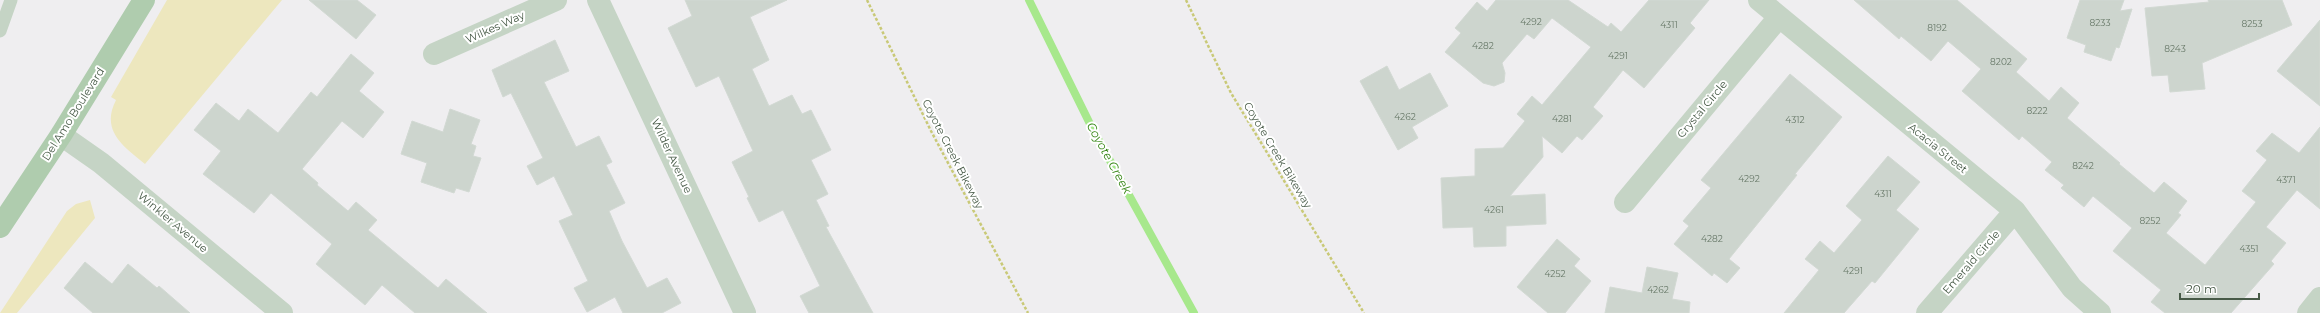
<svg xmlns="http://www.w3.org/2000/svg" width="2320" height="313" viewBox="0 0 2320 313" font-family="Montserrat,sans-serif">
	<rect width="100%" height="100%" fill="#efeef0"/>
	<!-- green -->
	<path fill="#ede7be" d="M167,0h115l-137,164c-21,-17 -45,-33 -29,-64l-5,-3z
		M90,200l5,18 -78,95h-17l67,-102 9,-7z"/>
	<g fill="none" stroke-linecap="round" stroke-linejoin="round">
		<!-- stream -->
		<path stroke="#a7e88c" stroke-width="8" d="M1029,0l63,128 102,185"/>
	</g>
	<!-- building -->
	<path fill="#cdd5ce" stroke="#d2d9d3" d="M309,0h48l19,15 -20,24z
		M685,0h102l-37,17 19,43 -17,9 17,37 23,-11 10,19 9,-4 20,40 -20,10 17,34 -12,6 13,26 -3,1 47,86h-64l-9,-17 20,-10 -37,-76 -24,12 -12,-24 2,-1 -17,-35 21,-11 -34,-75 -23,11 -28,-59 24,-12z
		M1496,0h72l40,27 3,-4 10,9 28,-32h60l-19,23 5,5 -51,60 -21,-18 -30,37 10,9 -21,24 -5,-4 -15,17 -20,-17 1,21 -33,39 35,-2 1,30 -40,2v20l-32,1 -1,-20 -30,1 -2,-50 34,-2v-27l28,-1 22,-27 -8,-7 15,-18 10,9 49,-58 -39,-29 -18,21 -7,-5 -25,29 3,10 -1,9 -10,4 -11,-3 -38,-31 16,-19 -6,-5 22,-26 10,9z
		M1854,0h103l70,59 -11,13 33,29 12,-14 18,16 -12,15 53,45 -1,1 35,29 10,-11 23,19 -9,12 3,2 -15,18 39,32 51,-63 -14,-11 25,-31 -11,-9 16,-18 27,20 21,-26v82l-23,-19 -31,37 20,16 -15,18 3,3 -43,49h-66l-14,-11 10,-12 -48,-39 19,-23 -39,-32 -9,11 -23,-19 3,-3 -19,-15 7,-8 -30,-26 -3,4 -57,-49 19,-22 -33,-28 -17,20 -30,-25 -2,3z
		M2080,0h44l-4,11 12,-2 -13,39 -3,-1 -5,14 -27,-9 2,-7 -19,-7z
		M2208,0h74l10,25 -90,38 3,26 -35,3 -2,-17 -16,1 -7,-68 64,-6z
		M2320,20v86l-43,-35z
		M555,40l14,31 -25,11 32,65 23,-11 13,26 -6,3 19,38 -16,8 13,30 25,47 20,-10 14,25 -19,10h-39l-8,-16 -28,15 -13,-24 14,-7 -29,-60 14,-6 -19,-39 -17,9 -10,-19 16,-8 -32,-65 -8,4 -11,-27z
		M351,54l23,19 -15,18 25,21 -21,26 -21,-17 -40,48 16,14 -1,2 31,26 8,-9 21,18 -9,10 70,58 8,-9 41,34h-72l-33,-28 -17,20 -49,-41 16,-20 -61,-51 -17,20 -51,-39 18,-23 -27,-21 22,-27 23,18 9,-12 30,24 33,-41 6,5z
		M1387,66l12,24 31,-17 18,33 -36,21 6,11 -20,12 -38,-69z
		M1790,74l52,43 -47,57 2,1 -68,84 11,9 -13,15 -13,-10 -2,3 -38,-32 15,-18 -6,-5 28,-33 -10,-8z
		M450,109l30,11 -9,24 5,2 -3,10 8,2 -12,34 -13,-4 -2,5 -33,-11 6,-19 -26,-9 11,-33 31,11z
		M1888,156l32,26 -24,28 23,19 -44,54 -3,-2 -28,32h-60l35,-43 -14,-11 15,-18 14,12 28,-33 -16,-14z
		M1557,239l23,20 -6,7 17,15 -26,32h-17l-31,-26z
		M85,262l27,22 16,-20 29,24 2,-2 31,27h-97l-29,-25z
		M1647,267l31,6 -6,26 18,3 -1,11h-84l5,-26 32,6z"/>
	<g fill="none" stroke-linecap="round" stroke-linejoin="round">
		<!-- path -->
		<path stroke="#c9c977" stroke-width="2.5" stroke-dasharray="3 2" stroke-linecap="butt" d="M867,0l64,131 97,182
			M1186,0l45,93 133,220"/>
		<!-- service -->
		<path stroke="#c5d4c5" stroke-width="13" d="M0,31l11,-31"/>
		<!-- minor -->
		<path stroke="#c5d4c5" stroke-width="22" d="M598,0l147,313
			M1759,0l256,211 57,77 28,25
			M434,54l122,-54
			M61,135l40,28 181,150
			M1625,202l154,-185
			M1927,313l88,-102
			M2308,313l12,-15"/>
		<!-- primary -->
		<path stroke="#afccae" stroke-width="22" d="M0,227l61,-92 83,-135"/>
	</g>
	<g text-anchor="middle" stroke-width="4" stroke-linejoin="round" paint-order="stroke">
		<!-- number labels -->
		<g font-size="9" fill="#687969">
			<text x="1531" y="25">4292</text>
			<text x="2100" y="26">8233</text>
			<text x="2252" y="27">8253</text>
			<text x="1669" y="28">4311</text>
			<text x="1937" y="31">8192</text>
			<text x="1483" y="49">4282</text>
			<text x="2175" y="52">8243</text>
			<text x="1618" y="59">4291</text>
			<text x="2001" y="65">8202</text>
			<text x="2037" y="114">8222</text>
			<text x="1405" y="120">4262</text>
			<text x="1562" y="122">4281</text>
			<text x="1795" y="123">4312</text>
			<text x="2083" y="169">8242</text>
			<text x="1749" y="182">4292</text>
			<text x="2286" y="183">4371</text>
			<text x="1883" y="197">4311</text>
			<text x="1494" y="213">4261</text>
			<text x="2150" y="224">8252</text>
			<text x="1712" y="242">4282</text>
			<text x="2249" y="252">4351</text>
			<text x="1853" y="274">4291</text>
			<text x="1555" y="277">4252</text>
			<text x="1658" y="293">4262</text>
		</g>
		<!-- street labels -->
		<g font-size="11" fill="#475a47" stroke="#fff">
			<text transform="translate(495 27) rotate(-24)" y="4">Wilkes Way</text>
			<text transform="translate(1702 109) rotate(-50)" y="4">Crystal Circle</text>
			<text transform="translate(73 114) rotate(-58)" y="4">Del Amo Boulevard</text>
			<text transform="translate(1938 148) rotate(39)" y="4">Acacia Street</text>
			<text transform="translate(953 154) rotate(63)" y="4">Coyote Creek Bikeway</text>
			<text transform="translate(1278 155) rotate(59)" y="4">Coyote Creek Bikeway</text>
			<text transform="translate(672 156) rotate(65)" y="4">Wilder Avenue</text>
			<text transform="translate(173 222) rotate(40)" y="4">Winkler Avenue</text>
			<text transform="translate(1971 262) rotate(-49)" y="4">Emerald Circle</text>
		</g>
		<!-- water labels -->
		<g font-size="12" font-style="italic" fill="#338512" stroke="#fff">
			<text transform="translate(1109 158) rotate(61)" y="4">Coyote Creek</text>
		</g>
	</g>
	<!-- scale -->
	<path d="M2180 293v6h79v-6" fill="none" stroke="#475a47" stroke-width="2"/>
	<text x="2186" y="293" font-size="12" fill="#475a47" stroke="#ffffff" stroke-width="3" paint-order="stroke">20 m</text>
</svg>
